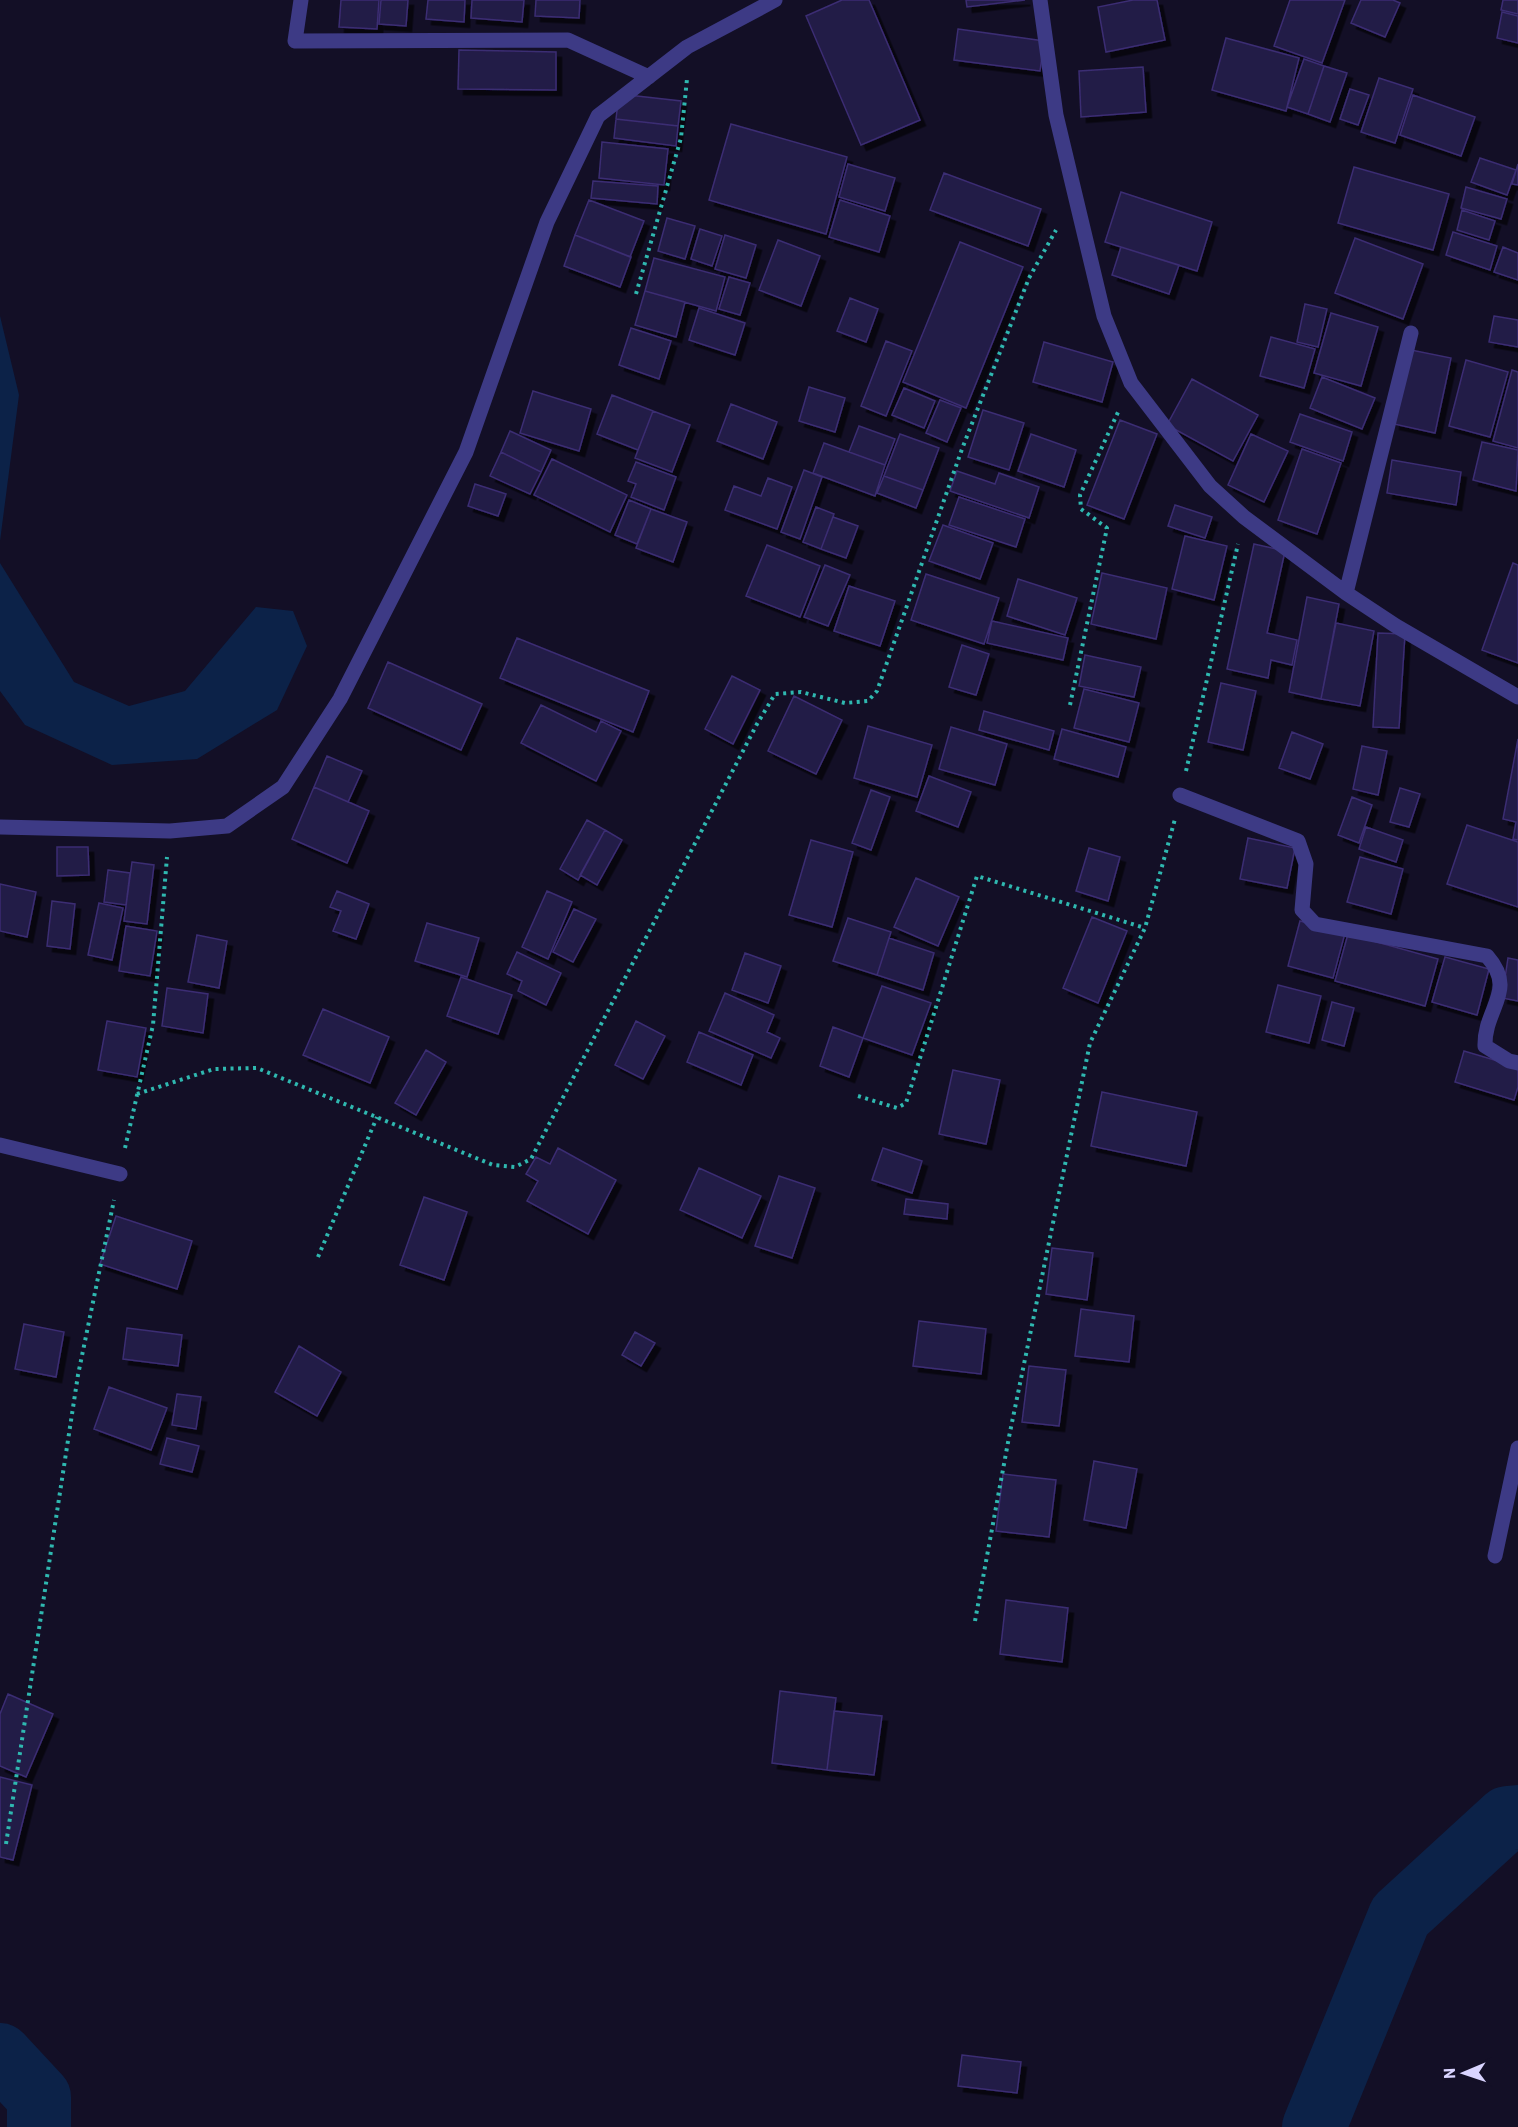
<svg xmlns="http://www.w3.org/2000/svg" width="1518" height="2127" viewBox="0 0 1518 2127" font-family="Barlow,sans-serif">
	<defs>
		<filter id="shadow"><feDropShadow dx="5.5" dy="5.5" stdDeviation="0" flood-color="#0009"/></filter>
	</defs>
	<rect width="100%" height="100%" fill="#130f26"/>
	<!-- water -->
	<path fill="#0c2248" d="M0,316l19,79 -19,146z
		M0,563l74,119 55,24 56,-15 71,-84 37,4 14,35 -30,64 -80,49 -85,6 -87,-40 -25,-34z"/>
	<g fill="none" stroke-linecap="round" stroke-linejoin="round">
		<!-- river -->
		<path stroke="#0c2248" stroke-width="64" d="M0,2055l39,42v30
			M1314,2127l86,-211 107,-98 11,-1"/>
	</g>
	<!-- building -->
	<path fill="#241b47" stroke="#3b2d73" stroke-width="1.5" filter="url(#shadow)" d="M341,0h38l-2,29 -38,-2z
		M381,0h27l-2,26 -27,-2z
		M428,0h37l-1,22 -38,-3z
		M472,0h52l-2,22 -51,-4z
		M536,0h44l-1,18 -44,-2z
		M842,0h27l51,120 -59,25 -55,-129z
		M966,0h59l-58,7z
		M1133,0h24l8,40 -59,12 -8,-45z
		M1290,0h55l-23,63 -48,-17z
		M1361,0h32l7,3 -15,34 -34,-14z
		M1503,0h15v14l-17,-4z
		M1502,12l16,4v27l-21,-5z
		M958,29l86,12 -4,30 -86,-11z
		M1226,38l73,20 -13,53 -74,-21z
		M459,50l97,2v38l-98,-1z
		M1304,59l20,7 -16,48 -21,-7z
		M1324,66l23,7 -17,49 -22,-8z
		M1143,67l3,45 -65,5 -2,-46z
		M1379,78l34,11 -18,54 -34,-11z
		M1350,89l19,6 -11,30 -18,-6z
		M619,94l62,7 -3,25 -62,-7z
		M1413,95l62,22 -14,39 -61,-21z
		M616,119l62,7 -2,20 -62,-8z
		M731,124l116,33 -21,77 -117,-34z
		M602,142l66,7 -4,36 -65,-7z
		M1480,158l36,12 -9,25 -36,-13z
		M848,164l47,14 -10,33 -46,-14z
		M1518,164v21l-6,-1z
		M1354,167l95,27 -16,56 -95,-27z
		M944,173l97,36 -13,37 -98,-36z
		M593,181l65,5 -1,18 -66,-6z
		M1466,187l41,12 -6,20 -40,-11z
		M1121,192l91,30 -15,49 -92,-29z
		M589,200l55,21 -14,36 -55,-22z
		M840,200l50,16 -11,36 -50,-15z
		M1462,210l33,11 -6,19 -32,-10z
		M667,218l28,8 -10,33 -27,-8z
		M700,229l22,7 -10,30 -21,-7z
		M1453,232l44,14 -7,24 -44,-15z
		M575,235l56,22 -11,30 -56,-21z
		M725,235l31,10 -10,33 -31,-9z
		M1355,238l68,26 -20,55 -68,-26z
		M778,240l42,16 -19,50 -42,-16z
		M960,242l63,25 -57,141 -63,-26z
		M1121,247l58,18 -10,29 -57,-19z
		M1503,247l15,6v27l-24,-8z
		M654,258l71,19 -9,34 -71,-20z
		M729,277l21,6 -10,32 -21,-6z
		M645,291l40,11 -9,35 -41,-12z
		M850,298l28,11 -12,33 -29,-11z
		M1305,304l22,5 -9,38 -21,-5z
		M699,308l46,15 -10,32 -46,-15z
		M1331,313l47,14 -17,59 -47,-13z
		M1494,316l24,4v27l-29,-5z
		M631,328l40,13 -12,38 -40,-14z
		M1271,337l44,12 -11,39 -44,-12z
		M886,341l26,10 -26,65 -25,-10z
		M1044,342l69,20 -11,40 -69,-20z
		M1411,350l40,8 -16,75 -41,-9z
		M1466,360l42,12 -18,65 -41,-11z
		M1512,370l6,2v76l-25,-7z
		M1322,377l53,21 -13,31 -52,-21z
		M1192,379l66,36 -25,46 -66,-36z
		M809,387l36,11 -10,34 -36,-11z
		M904,388l31,13 -11,27 -32,-13z
		M533,391l58,18 -12,42 -59,-18z
		M612,395l41,16 -15,39 -41,-16z
		M940,400l21,8 -14,34 -21,-9z
		M731,404l46,18 -14,37 -46,-18z
		M983,410l41,13 -15,47 -41,-13z
		M653,411l37,14 -18,47 -37,-14z
		M1300,414l52,18 -9,29 -53,-19z
		M1120,420l37,14 -33,85 -37,-14z
		M859,426l36,13 -10,26 -36,-13z
		M510,431l41,19 -10,22 -40,-20z
		M900,434l39,14 -16,42 -39,-14z
		M1031,434l45,16 -12,37 -46,-16z
		M1251,434l37,17 -24,51 -36,-17z
		M1482,442l36,8 -2,41 -43,-11z
		M824,443l61,22 -10,31 -62,-23z
		M1302,449l39,14 -24,71 -39,-14z
		M501,452l40,20 -11,22 -40,-18z
		M552,459l75,36 -17,37 -76,-37z
		M1392,460l69,12 -5,33 -69,-12z
		M636,462l40,15 -12,33 -33,-13 5,-13 -8,-3z
		M804,470l18,7 -22,62 -19,-7z
		M957,471l38,13 4,-11 40,14 -10,31 -79,-27z
		M884,476l39,14 -7,18 -39,-15z
		M768,478l24,9 -15,42 -52,-19 9,-24 27,10z
		M475,484l31,10 -8,22 -30,-10z
		M959,497l66,22 -9,28 -67,-22z
		M629,500l22,9 -14,35 -22,-9z
		M1175,505l37,12 -7,21 -37,-12z
		M816,507l18,7 -13,35 -18,-7z
		M651,509l36,13 -14,40 -37,-14z
		M833,517l25,9 -12,32 -25,-9z
		M943,525l50,18 -13,36 -51,-18z
		M1185,536l42,10 -13,54 -42,-11z
		M1254,544l31,7 -18,82 30,7 -5,25 -21,-5 -3,18 -41,-9z
		M767,545l53,21 -20,51 -54,-21z
		M1513,563l5,2v98l-36,-13z
		M825,565l25,10 -22,51 -24,-9z
		M1102,573l65,15 -11,51 -65,-15z
		M926,574l73,24 -15,46 -73,-24z
		M1018,579l59,19 -12,37 -58,-19z
		M849,586l46,15 -15,45 -46,-15z
		M1307,597l32,7 -18,95 -32,-7z
		M992,621l76,17 -5,22 -76,-17z
		M1336,623l38,8 -14,75 -39,-7z
		M1378,633l27,1 -6,94 -26,-1z
		M517,638l132,53 -16,41 -133,-54z
		M962,645l27,9 -13,41 -27,-8z
		M1085,655l56,12 -7,30 -55,-11z
		M388,662l94,42 -21,46 -93,-42z
		M732,676l28,14 -27,54 -28,-15z
		M1221,683l35,8 -13,59 -35,-8z
		M1084,689l55,14 -10,39 -55,-14z
		M794,696l48,24 -26,54 -48,-23z
		M541,705l55,27 5,-11 20,10 -25,50 -75,-38z
		M984,711l70,20 -5,19 -70,-20z
		M868,726l64,19 -15,52 -63,-19z
		M951,727l56,17 -12,41 -56,-16z
		M1062,729l64,18 -8,30 -64,-18z
		M1292,732l31,12 -13,35 -31,-11z
		M1518,739v101l-5,-1 3,-17 -13,-3z
		M1362,746l25,5 -9,44 -25,-6z
		M327,756l35,15 -14,31 -34,-15z
		M929,776l42,16 -13,35 -42,-16z
		M314,787l55,24 -22,52 -55,-24z
		M1400,788l20,6 -11,33 -19,-5z
		M871,790l19,7 -19,53 -19,-7z
		M1352,797l20,8 -13,38 -21,-8z
		M587,820l18,10 -27,50 -18,-11z
		M1467,825l51,17v65l-71,-23z
		M1366,827l37,13 -7,22 -37,-13z
		M605,830l17,10 -25,45 -17,-10z
		M1248,838l47,10 -8,40 -47,-9z
		M811,840l42,12 -21,75 -43,-12z
		M57,847h31l1,28 -32,1z
		M1089,848l31,9 -12,44 -32,-10z
		M1360,857l43,12 -12,45 -44,-12z
		M132,862l22,3 -7,59 -23,-3z
		M108,870l22,3 -4,32 -22,-3z
		M916,878l43,19 -21,49 -44,-19z
		M0,884l36,8 -9,45 -27,-6z
		M337,891l32,13 -13,35 -23,-8 8,-20 -11,-4z
		M547,891l25,11 -24,57 -26,-12z
		M52,901l23,3 -5,45 -23,-3z
		M99,903l24,5 -11,52 -24,-5z
		M574,909l22,10 -23,43 -20,-10z
		M1092,917l35,14 -29,72 -35,-15z
		M848,918l43,14 -14,43 -44,-14z
		M1300,921l45,12 -12,45 -45,-12z
		M427,923l52,15 -12,39 -52,-16z
		M126,926l31,5 -7,45 -31,-5z
		M1348,934l90,25 -13,47 -90,-25z
		M197,935l30,6 -8,47 -31,-6z
		M889,938l45,15 -11,37 -46,-15z
		M517,952l44,21 -15,32 -28,-14 4,-10 -15,-7z
		M745,953l36,13 -13,37 -36,-13z
		M1445,957l44,12 -12,46 -45,-13z
		M1508,958l10,2v41l-16,-3z
		M461,977l51,18 -14,39 -51,-18z
		M1278,985l43,11 -12,47 -43,-11z
		M882,986l49,17 -19,52 -49,-17z
		M167,988l41,6 -5,39 -41,-7z
		M725,993l49,22 -7,17 13,6 -9,20 -62,-27z
		M1332,1002l22,6 -10,38 -22,-6z
		M323,1009l66,28 -19,46 -67,-28z
		M107,1021l39,7 -9,49 -39,-7z
		M636,1021l29,15 -22,43 -28,-14z
		M833,1027l30,11 -14,39 -29,-11z
		M699,1032l54,23 -12,30 -54,-23z
		M426,1050l20,12 -30,53 -21,-12z
		M1464,1051l54,16v20l-4,13 -59,-18z
		M953,1070l47,10 -14,64 -47,-10z
		M1102,1092l95,20 -11,54 -95,-20z
		M558,1148l58,32 -28,54 -61,-33 11,-20 -12,-7 10,-17 14,7z
		M883,1148l39,13 -10,32 -40,-13z
		M699,1168l62,28 -19,42 -62,-28z
		M779,1176l36,12 -23,70 -37,-12z
		M424,1197l43,15 -23,68 -44,-15z
		M906,1199l42,5 -1,15 -43,-5z
		M116,1216l76,25 -15,48 -77,-25z
		M1052,1248l41,5 -6,47 -41,-6z
		M1081,1309l53,7 -5,46 -54,-6z
		M919,1321l67,8 -5,45 -68,-8z
		M24,1324l40,8 -8,45 -41,-8z
		M127,1328l55,7 -4,31 -55,-7z
		M635,1332l20,11 -14,23 -19,-11z
		M299,1346l42,26 -24,44 -42,-24z
		M1029,1366l37,4 -7,56 -37,-4z
		M109,1387l58,21 -16,42 -57,-21z
		M177,1394l24,3 -5,32 -24,-4z
		M167,1438l32,8 -7,26 -32,-8z
		M1094,1461l43,8 -11,59 -42,-8z
		M1003,1474l53,6 -7,57 -53,-6z
		M1006,1600l62,8 -6,54 -62,-8z
		M780,1691l56,7 -9,72 -55,-7z
		M8,1694l45,20 -27,63 -26,-11v-52z
		M834,1711l48,5 -8,59 -47,-5z
		M0,1777l32,8 -19,75 -13,-3z
		M962,2055l59,7 -4,31 -59,-7z"/>
	<g fill="none" stroke-linecap="round" stroke-linejoin="round">
		<!-- path -->
		<path stroke="#2fb8b0" stroke-width="4" stroke-dasharray="3 4.5" stroke-linecap="butt" d="M636,294l45,-156 6,-59
			M1070,705l37,-177 -26,-19 -1,-14 39,-85
			M1186,771l52,-227
			M137,1094l77,-25 43,-1 236,97 22,2 16,-8 226,-435 18,-30 26,-2 44,11 23,-2 9,-10 85,-242 67,-171 27,-48
			M858,1096l39,12 9,-5 71,-227 168,52
			M125,1148l28,-123 14,-168
			M318,1257l59,-140
			M975,1621l34,-184 81,-394 55,-115 30,-109
			M6,1844l72,-469 36,-175"/>
		<!-- street -->
		<path stroke="#3d3a85" stroke-width="15" d="M301,0l-6,41 273,-1 81,37
			M1040,0l16,115 48,201 27,67 79,103 34,31 102,76 50,33 122,71
			M1346,593l65,-260
			M1180,795l118,46 8,23 -4,46 13,14 172,32c31,35 -3,52 -2,90l24,15 9,2
			M0,827l170,4 57,-5 56,-39 57,-88 126,-247 81,-230 51,-106 89,-69 88,-47
			M0,1145l120,29
			M1495,1556l23,-108"/>
	</g>
	<!-- north arrow -->
	<g transform="translate(1464 2073) rotate(268)" stroke="#130f26" stroke-width="4.5" paint-order="stroke">
	<path d="M0-4.5L10 22L0 15L-10 22Z" fill="#d9d4ff"/>
	<text y="-9" font-size="16" font-weight="bold" text-anchor="middle" fill="#d9d4ff">N</text>
	</g>
</svg>
